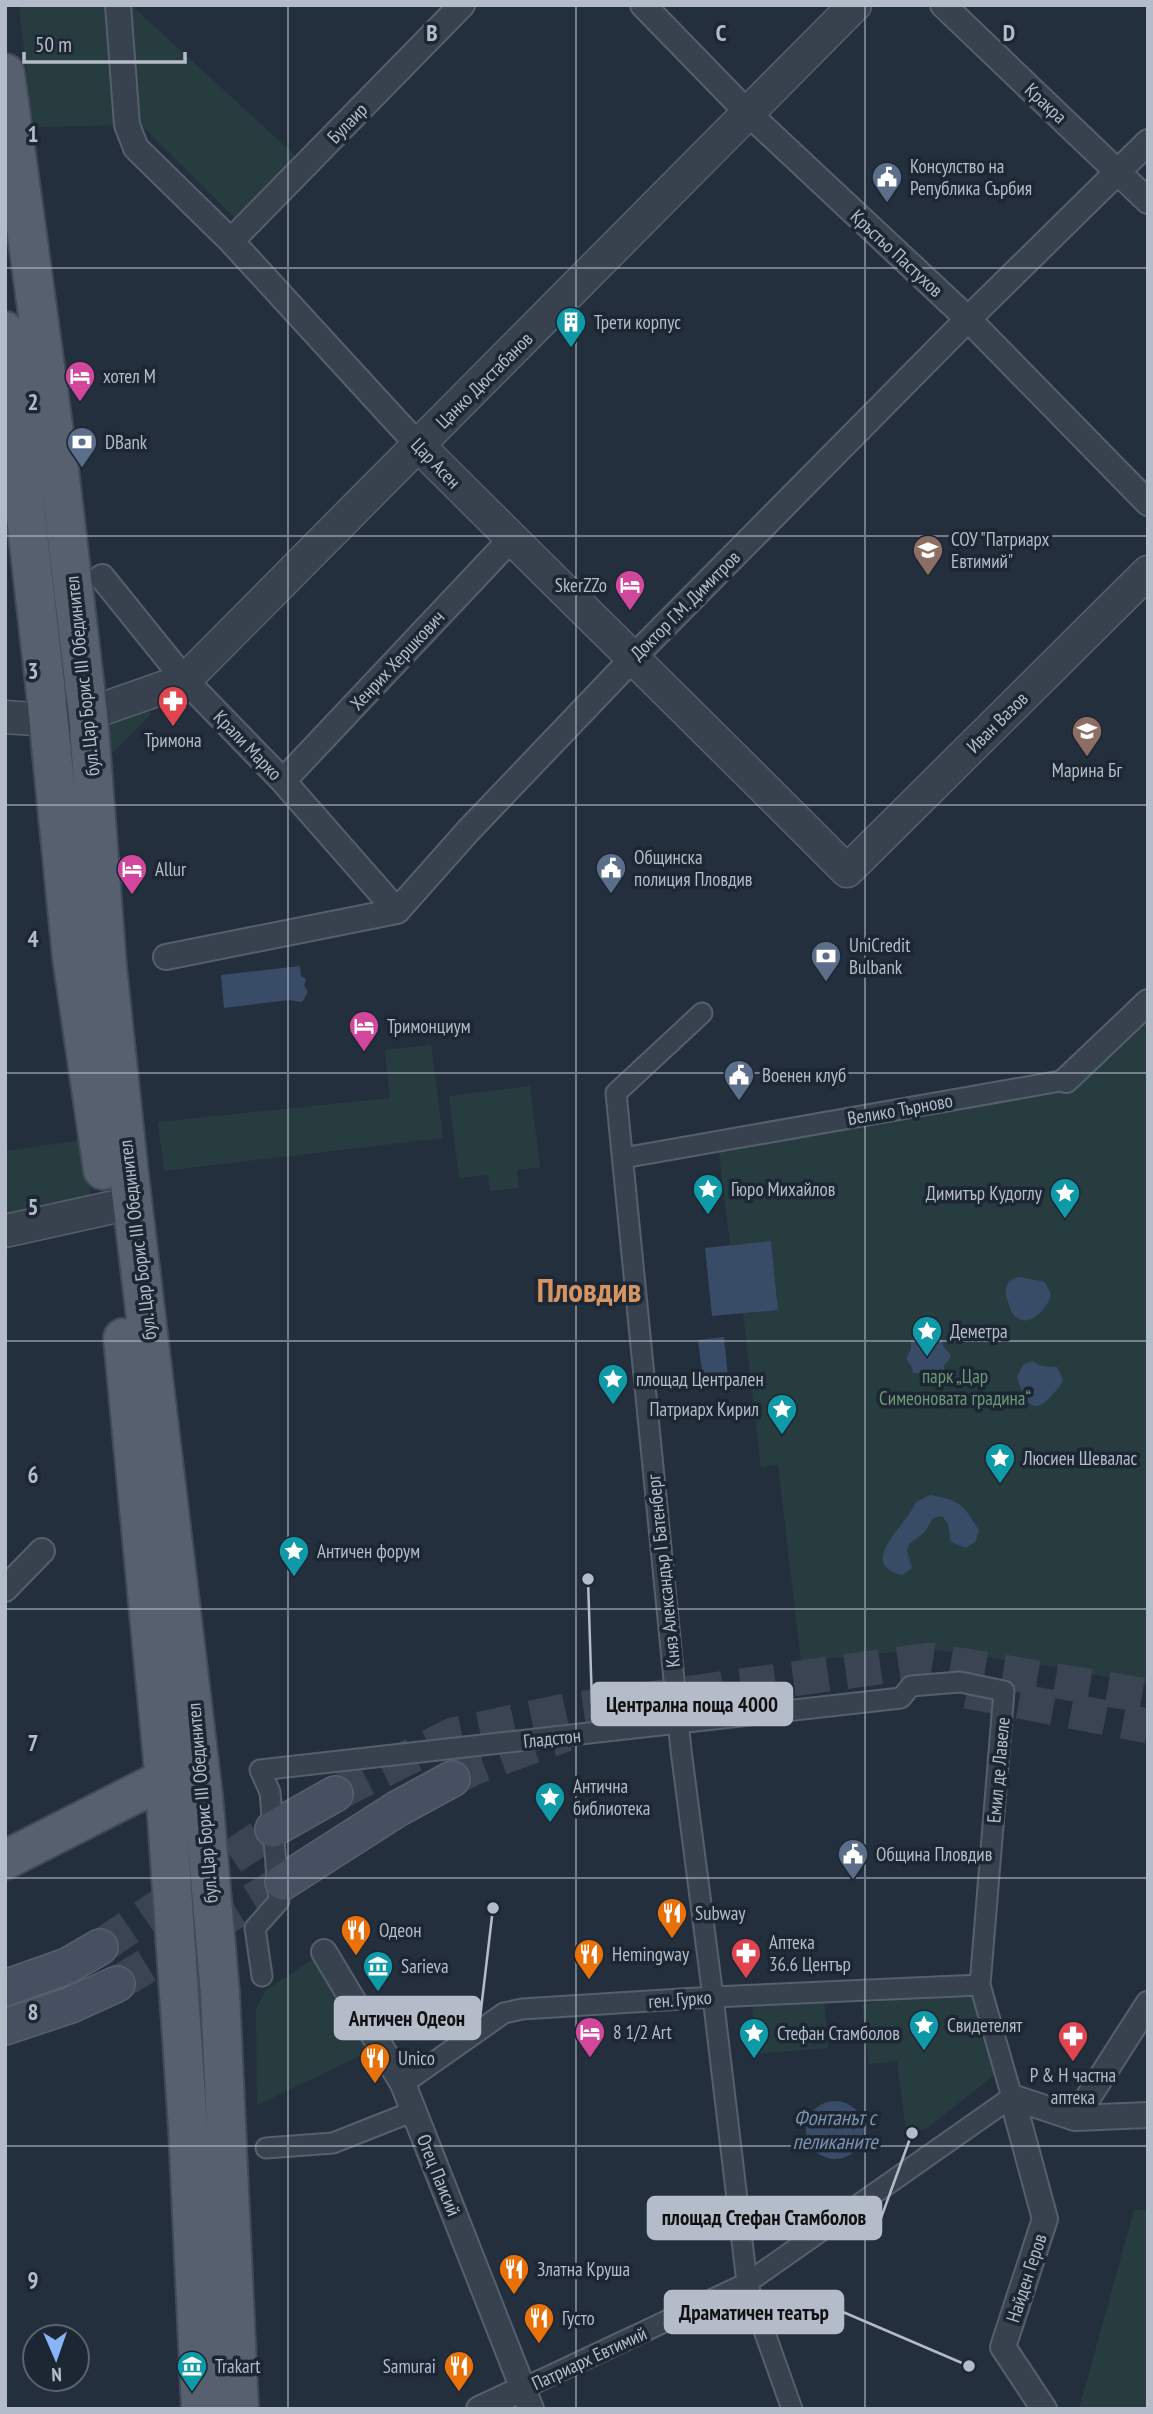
<svg xmlns="http://www.w3.org/2000/svg" width="1153" height="2414" viewBox="0 0 1153 2414" font-family="'PT Sans Narrow',sans-serif">
	<rect width="100%" height="100%" fill="#242f3e"/>
	<!-- green -->
	<path fill="#263c3f" d="M19,5h112l167,153 -60,63 -97,-96 -108,2z
		M146,707l5,7 -41,41c-5,-41 1,-34 36,-48z
		M1148,1010v675l-86,-17 -132,-19 -129,12 -23,-196 -17,2 -18,-154 35,-4 -7,-67 -41,3 -12,-99 351,-60z
		M431,1045l12,93 -279,33 -6,-49 232,-24 -5,-48z
		M530,1086l10,81 -23,3 2,18 -29,3 -2,-16 -29,3 -10,-82z
		M82,1140l9,58 -86,19v-66z
		M324,1952l57,94 -124,59 -1,-95 9,-19z
		M973,1989l25,83 -72,57 -20,2 -9,-70 -28,3 -7,-60z
		M824,1999l4,49 -72,6 -4,-49z
		M1134,2210h14v199h-69z"/>
	<!-- water -->
	<path fill="#394c67" d="M300,966l1,10 5,3 -2,6 4,7 -6,10 -13,-2 -65,8 -3,-33z
		M771,1241l7,69 -66,6 -7,-68z
		M1020,1277l25,5 6,12c-2,13 -21,35 -35,23 -7,-5 -6,-13 -10,-20 -2,-11 2,-18 14,-20z
		M926,1335l9,5 7,-1 1,7 8,9 -3,6 -4,4v7h-5l-9,7 -7,-2 -2,-4h-8l-1,-6 -6,-8 5,-10v-8h7z
		M724,1337l4,41 -25,2 -5,-40z
		M1032,1361l10,5 15,1 6,12c-2,9 -7,11 -12,17 -19,24 -29,-1 -34,-19l6,-12z
		M930,1495c32,6 32,9 49,35l-3,11 -10,7 -15,-6 -3,-18 -6,-8 -9,2 -8,14 -16,12 -2,7 5,17 -10,7c-47,-11 6,-51 14,-73z
		M806 2130a29 29 0 1 1 58 0a29 29 0 1 1-58 0Z"/>
	<g fill="none" stroke-linecap="round" stroke-linejoin="round">
		<!-- secondary-tunnel -->
		<path stroke="#3a4453" stroke-width="35" stroke-dasharray="35 18" stroke-linecap="butt" d="M967,1691l181,35
			M452,1779l21,-11 93,-34
			M335,1794l118,-59 116,-25 361,-50 218,36
			M100,1947l173,-118
			M117,1984l166,-102"/>
		<!-- pedestrian casing -->
		<g stroke="#565f6c" stroke-width="23">
			<path id="pedestrian" d="M702,1013l-86,80 65,657 32,247 34,286 45,126
				M623,1158l443,-78
				M262,1976l-7,-48 24,-27 -9,-109 -10,-22 641,-72 10,-12 49,-4 44,9 -24,294 32,112 -265,186 -223,105
				M403,2084l101,-71 18,-4 191,-12 267,-12
				M266,2148l67,-5 81,-32"/>
		</g>
		<!-- minor casing -->
		<g stroke="#565f6c" stroke-width="28">
			<path id="minor" d="M118,5l9,120 9,23 95,93 188,205
				M643,5l105,108 220,206 180,184
				M943,5l205,196
				M231,241l231,-236
				M102,577l83,103 98,101 114,130
				M283,781l228,-242
				M166,957l231,-46 71,-80 166,-174 334,-338 180,-177
				M1066,1080l82,-78
				M5,1589l37,-38
				M324,1952l79,132 128,325
				M1012,2097l33,122 -42,128 41,62
				M1012,2097l63,21 73,-3
				M1075,2118l73,-114
				M479,2409l45,-21"/>
		</g>
		<!-- tertiary casing -->
		<g stroke="#565f6c" stroke-width="35">
			<path id="tertiary" d="M419,446c142,142 286,282 428,425l301,-299
				M5,717l44,3 39,-6 97,-34 670,-675
				M5,1231l104,-23"/>
		</g>
		<!-- secondary casing -->
		<g stroke="#565f6c" stroke-width="38">
			<path id="secondary" d="M273,1829l62,-35
				M283,1882l114,-73 55,-30
				M5,1988l62,-22 33,-19
				M5,2027l66,-22 46,-21"/>
		</g>
		<!-- primary casing -->
		<g stroke="#414a57" stroke-width="42">
			<path id="primary" d="M5,73l54,397 29,244 19,253 22,208 74,621 17,198 19,415
				M5,331l40,353 27,273 31,213
				M123,1338l41,433 24,356 13,282
				M5,1860l159,-81 19,-1 3,3"/>
		</g>
		<!-- pedestrian -->
		<use href="#pedestrian" stroke="#38414e" stroke-width="19"/>
		<!-- minor -->
		<use href="#minor" stroke="#38414e" stroke-width="24"/>
		<!-- tertiary -->
		<use href="#tertiary" stroke="#38414e" stroke-width="32"/>
		<!-- secondary -->
		<use href="#secondary" stroke="#465061" stroke-width="35"/>
		<!-- primary -->
		<use href="#primary" stroke="#56606e" stroke-width="38"/>
	</g>
	<!-- grid -->
	<path fill="none" stroke="#b4bcc9" stroke-width="2" stroke-opacity="0.55" d="M288,5v2404M576,5v2404M865,5v2404M5,268h1143M5,536h1143M5,805h1143M5,1073h1143M5,1341h1143M5,1609h1143M5,1878h1143M5,2146h1143"/>
	<!-- icons -->
	<defs>
		<g id="civic-pin" transform="scale(1.575)"><path d="M0 17L-7.5 6A9.5 9.5 0 1 1 7.5 6Z" fill="#5c6f8a" stroke="#1d2633"/><path d="M-.6-6.5H3V-4.5H.6V-3L4-1V1h2V6H-6V1h2V-1L-.6-3ZM-1.2 2.5V6h2.4V2.5Z" fill="#fff"/></g>
		<g id="building-pin" transform="scale(1.575)"><path d="M0 17L-7.5 6A9.5 9.5 0 1 1 7.5 6Z" fill="#0f9aa8" stroke="#1d2633"/><path d="M-4-6H4V6H1V3H-1V6H-4ZM-2.5-4.3h1.7v1.8h-1.7ZM.8-4.3h1.7v1.8H.8ZM-2.5-1h1.7V.8h-1.7ZM.8-1h1.7V.8H.8Z" fill="#fff"/></g>
		<g id="hotel-pin" transform="scale(1.575)"><path d="M0 17L-7.5 6A9.5 9.5 0 1 1 7.5 6Z" fill="#d1479c" stroke="#1d2633"/><path d="M-6-4.5h1.5V1H6V5H4.5V3h-9V5H-6ZM-4 0a1.8 1.8 0 1 1 3.6 0ZM.5 0V-2.5h3Q6-2.5 6 0Z" fill="#fff"/></g>
		<g id="bank-pin" transform="scale(1.575)"><path d="M0 17L-7.5 6A9.5 9.5 0 1 1 7.5 6Z" fill="#5c6f8a" stroke="#1d2633"/><path d="M-6-4H6V4H-6ZM0-2.3a2.3 2.3 0 1 0 0 4.6a2.3 2.3 0 1 0 0-4.6Z" fill="#fff"/></g>
		<g id="school-pin" transform="scale(1.575)"><path d="M0 17L-7.5 6A9.5 9.5 0 1 1 7.5 6Z" fill="#8d6e63" stroke="#1d2633"/><path d="M0-5L7-2L0 1L-7-2ZM-4 1L0 2.5L4 1V4Q0 6-4 4Z" fill="#fff"/></g>
		<g id="pharmacy-pin" transform="scale(1.575)"><path d="M0 17L-7.5 6A9.5 9.5 0 1 1 7.5 6Z" fill="#e0444e" stroke="#1d2633"/><path d="M-2-6h4v4h4v4h-4v4h-4v-4h-4v-4h4Z" fill="#fff"/></g>
		<g id="sight-pin" transform="scale(1.575)"><path d="M0 17L-7.5 6A9.5 9.5 0 1 1 7.5 6Z" fill="#0f9aa8" stroke="#1d2633"/><path d="M0-6L1.8-2.2L6-1.7L2.9 1.2L3.7 5.4L0 3.3L-3.7 5.4L-2.9 1.2L-6-1.7L-1.8-2.2Z" fill="#fff"/></g>
		<g id="restaurant-pin" transform="scale(1.575)"><path d="M0 17L-7.5 6A9.5 9.5 0 1 1 7.5 6Z" fill="#e8710a" stroke="#1d2633"/><path d="M-5-6h1v4h1v-4h1v4h1v-4h1v5L-1.5 .5V6h-2V.5L-5-1ZM5-6V6H3V1.5H1.5Q1.5-4 5-6Z" fill="#fff"/></g>
		<g id="museum-pin" transform="scale(1.575)"><path d="M0 17L-7.5 6A9.5 9.5 0 1 1 7.5 6Z" fill="#0f9aa8" stroke="#1d2633"/><path d="M0-6L6-3V-2H-6V-3ZM-5-1h2V3h-2ZM-1-1h2V3h-2ZM3-1h2V3H3ZM-6 4H6V6H-6Z" fill="#fff"/></g>
	</defs>
	<g fill-rule="evenodd">
		<use href="#civic-pin" x="887" y="177"/>
		<use href="#building-pin" x="571" y="322"/>
		<use href="#hotel-pin" x="80" y="376"/>
		<use href="#bank-pin" x="82" y="442"/>
		<use href="#school-pin" x="928" y="550"/>
		<use href="#hotel-pin" x="630" y="585"/>
		<use href="#pharmacy-pin" x="173" y="701"/>
		<use href="#school-pin" x="1087" y="731"/>
		<use href="#civic-pin" x="611" y="868"/>
		<use href="#hotel-pin" x="132" y="869"/>
		<use href="#bank-pin" x="826" y="956"/>
		<use href="#hotel-pin" x="364" y="1026"/>
		<use href="#civic-pin" x="739" y="1075"/>
		<use href="#sight-pin" x="708" y="1189"/>
		<use href="#sight-pin" x="1065" y="1193"/>
		<use href="#sight-pin" x="927" y="1331"/>
		<use href="#sight-pin" x="613" y="1379"/>
		<use href="#sight-pin" x="782" y="1409"/>
		<use href="#sight-pin" x="1000" y="1458"/>
		<use href="#sight-pin" x="294" y="1551"/>
		<use href="#sight-pin" x="550" y="1797"/>
		<use href="#civic-pin" x="853" y="1854"/>
		<use href="#restaurant-pin" x="672" y="1913"/>
		<use href="#restaurant-pin" x="356" y="1930"/>
		<use href="#pharmacy-pin" x="746" y="1953"/>
		<use href="#restaurant-pin" x="589" y="1954"/>
		<use href="#museum-pin" x="378" y="1966"/>
		<use href="#sight-pin" x="924" y="2025"/>
		<use href="#hotel-pin" x="590" y="2032"/>
		<use href="#sight-pin" x="754" y="2033"/>
		<use href="#pharmacy-pin" x="1073" y="2036"/>
		<use href="#restaurant-pin" x="375" y="2058"/>
		<use href="#restaurant-pin" x="514" y="2269"/>
		<use href="#restaurant-pin" x="539" y="2318"/>
		<use href="#museum-pin" x="192" y="2366"/>
		<use href="#restaurant-pin" x="459" y="2366"/>
	</g>
	<g text-anchor="middle" stroke-width="7" stroke-linejoin="round" paint-order="stroke">
		<!-- street labels -->
		<g font-size="19" fill="#b4bcc9" stroke="#1d2633">
			<text transform="translate(1046 103) rotate(43)" y="7">Кракра</text>
			<text transform="translate(347 123) rotate(-46)" y="7">Булаир</text>
			<text transform="translate(897 253) rotate(43)" y="7">Кръстьо Пастухов</text>
			<text transform="translate(484 380) rotate(-45)" y="7">Цанко Дюстабанов</text>
			<text transform="translate(436 463) rotate(46)" y="7">Цар Асен</text>
			<text transform="translate(685 605) rotate(-45)" y="7">Доктор Г.М. Димитров</text>
			<text transform="translate(397 660) rotate(-47)" y="7">Хенрих Хершкович</text>
			<text transform="translate(82 676) rotate(-96)" y="7">бул. Цар Борис III Обединител</text>
			<text transform="translate(997 722) rotate(-45)" y="7">Иван Вазов</text>
			<text transform="translate(248 745) rotate(46)" y="7">Крали Марко</text>
			<text transform="translate(900 1109) rotate(-10)" y="7">Велико Търново</text>
			<text transform="translate(137 1240) rotate(-97)" y="7">бул. Цар Борис III Обединител</text>
			<text transform="translate(663 1571) rotate(-96)" y="7">Княз Александър I Батенберг</text>
			<text transform="translate(552 1738) rotate(-6)" y="7">Гладстон</text>
			<text transform="translate(998 1770) rotate(-85)" y="7">Емил де Лавеле</text>
			<text transform="translate(202 1803) rotate(-95)" y="7">бул. Цар Борис III Обединител</text>
			<text transform="translate(680 1999) rotate(-4)" y="7">ген. Гурко</text>
			<text transform="translate(439 2175) rotate(68)" y="7">Отец Паисий</text>
			<text transform="translate(1026 2278) rotate(-72)" y="7">Найден Геров</text>
			<text transform="translate(589 2358) rotate(-25)" y="7">Патриарх Евтимий</text>
		</g>
		<!-- poi labels -->
		<g font-size="19" fill="#b4bcc9" stroke="#1d2633" text-anchor="start">
			<text x="910" y="173">Консулство на<tspan x="910" dy="22">Република Сърбия</tspan></text>
			<text x="594" y="329">Трети корпус</text>
			<text x="103" y="383">хотел М</text>
			<text x="105" y="449">DBank</text>
			<text x="951" y="546">СОУ "Патриарх<tspan x="951" dy="22">Евтимий"</tspan></text>
			<text x="607" y="592" text-anchor="end">SkerZZo</text>
			<text x="173" y="747" text-anchor="middle">Тримона</text>
			<text x="1087" y="777" text-anchor="middle">Марина Бг</text>
			<text x="634" y="864">Общинска<tspan x="634" dy="22">полиция Пловдив</tspan></text>
			<text x="155" y="876">Allur</text>
			<text x="849" y="952">UniCredit<tspan x="849" dy="22">Bulbank</tspan></text>
			<text x="387" y="1033">Тримонциум</text>
			<text x="762" y="1082">Военен клуб</text>
			<text x="731" y="1196">Гюро Михайлов</text>
			<text x="1042" y="1200" text-anchor="end">Димитър Кудоглу</text>
			<text x="950" y="1338">Деметра</text>
			<text x="636" y="1386">площад Централен</text>
			<text x="759" y="1416" text-anchor="end">Патриарх Кирил</text>
			<text x="1023" y="1465">Люсиен Шевалас</text>
			<text x="317" y="1558">Античен форум</text>
			<text x="573" y="1793">Антична<tspan x="573" dy="22">библиотека</tspan></text>
			<text x="876" y="1861">Община Пловдив</text>
			<text x="695" y="1920">Subway</text>
			<text x="379" y="1937">Одеон</text>
			<text x="769" y="1949">Аптека<tspan x="769" dy="22">36.6 Център</tspan></text>
			<text x="612" y="1961">Hemingway</text>
			<text x="401" y="1973">Sarieva</text>
			<text x="947" y="2032">Свидетелят</text>
			<text x="613" y="2039">8 1/2 Art</text>
			<text x="777" y="2040">Стефан Стамболов</text>
			<text x="398" y="2065">Unico</text>
			<text x="1073" y="2082" text-anchor="middle">Р &amp; Н частна<tspan x="1073" dy="22">аптека</tspan></text>
			<text x="537" y="2276">Златна Круша</text>
			<text x="562" y="2325">Густо</text>
			<text x="215" y="2373">Trakart</text>
			<text x="436" y="2373" text-anchor="end">Samurai</text>
		</g>
		<!-- park labels -->
		<g font-size="19" fill="#6b9a76" stroke="#1d2633">
			<text x="955" y="1383">парк „Цар<tspan x="955" dy="22">Симеоновата градина“</tspan></text>
		</g>
		<!-- water labels -->
		<g font-size="21" font-style="italic" fill="#7c92b1" stroke="#1d2633">
			<text x="835" y="2125">Фонтанът с<tspan x="835" dy="24">пеликаните</tspan></text>
		</g>
		<!-- town labels -->
		<g font-size="33" font-weight="bold" fill="#d59563" stroke="#1d2633">
			<text x="589" y="1302">Пловдив</text>
		</g>
	</g>
	<g font-size="23" text-anchor="middle" font-weight="bold" fill="#b4bcc9" stroke="#1d2633" stroke-width="7" stroke-linejoin="round" paint-order="stroke">
		<text x="432" y="41">B</text>
		<text x="721" y="41">C</text>
		<text x="1009" y="41">D</text>
		<text x="33" y="142">1</text>
		<text x="33" y="410">2</text>
		<text x="33" y="679">3</text>
		<text x="33" y="947">4</text>
		<text x="33" y="1215">5</text>
		<text x="33" y="1483">6</text>
		<text x="33" y="1751">7</text>
		<text x="33" y="2020">8</text>
		<text x="33" y="2288">9</text>
	</g>
	<!-- callouts -->
	<path fill="none" stroke="#b4bcc9" stroke-width="2.5" d="M588 1579L592 1704M493 1908L480 2018M912 2133L881 2218M969 2366L843 2312"/>
	<g fill="#b4bcc9" stroke="#1d2633" stroke-width="2.5">
		<circle cx="588" cy="1579" r="7"/>
		<circle cx="493" cy="1908" r="7"/>
		<circle cx="912" cy="2133" r="7"/>
		<circle cx="969" cy="2366" r="7"/>
	</g>
	<g fill="#b4bcc9" stroke="#b4bcc9" stroke-width="2.5">
		<rect x="592" y="1683" width="200" height="42" rx="7"/>
		<rect x="335" y="1997" width="145" height="42" rx="7"/>
		<rect x="648" y="2197" width="233" height="42" rx="7"/>
		<rect x="665" y="2291" width="178" height="42" rx="7"/>
	</g>
	<g font-size="21" text-anchor="middle" font-weight="bold" fill="#111">
		<text x="692" y="1712">Централна поща 4000</text>
		<text x="407" y="2026">Античен Одеон</text>
		<text x="764" y="2225">площад Стефан Стамболов</text>
		<text x="754" y="2320">Драматичен театър</text>
	</g>
	<!-- border -->
	<rect width="1153" height="2414" fill="none" stroke="#b4bcc9" stroke-width="14"/>
	<!-- north arrow -->
	<g transform="translate(56 2358) rotate(178)"><circle r="33" fill="#1d2633" stroke="#59626f" stroke-width="2"/>
	<path d="M0-5L12 26L0 18L-12 26Z" fill="#8ab4f8"/>
	<text y="-10" font-size="19" font-weight="bold" text-anchor="middle" fill="#b4bcc9">N</text>
	</g>
	<!-- scale -->
	<path d="M24 52v10h161v-10" fill="none" stroke="#b4bcc9" stroke-width="3.5"/>
	<text x="35" y="52" font-size="21" fill="#b4bcc9" stroke="#1d2633" stroke-width="5" paint-order="stroke">50 m</text>
</svg>
